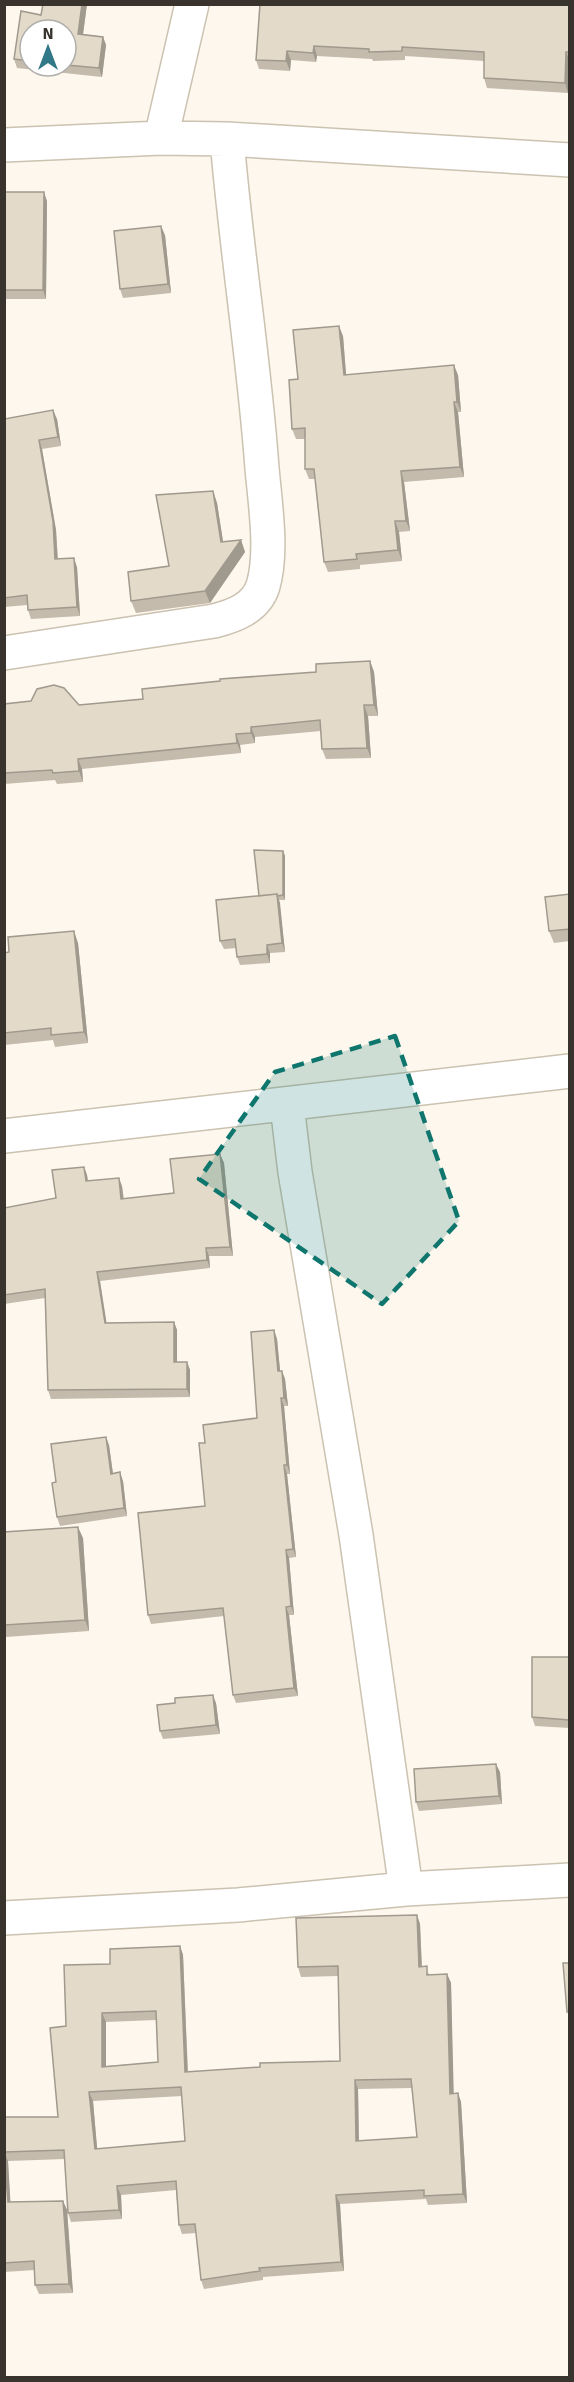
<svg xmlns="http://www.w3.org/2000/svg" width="574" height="2382" viewBox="0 0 574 2382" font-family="Signika,sans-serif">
	<rect width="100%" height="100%" fill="#fdf7ed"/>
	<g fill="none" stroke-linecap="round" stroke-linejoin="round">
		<!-- minor casing -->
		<g stroke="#cbc2b1" stroke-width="36">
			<path id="minor" d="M161,138l31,-134
				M4,145l157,-7 66,1 343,21
				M4,653l210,-32c20,-5 42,-13 49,-35 10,-34 2,-83 -1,-118 -8,-110 -26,-219 -35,-329
				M287,1105l8,67 61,363 50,354
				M4,1136l566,-65
				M4,1918l234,-13 168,-16 164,-9"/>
		</g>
		<!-- minor -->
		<use href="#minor" stroke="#fff" stroke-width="33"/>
	</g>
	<!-- wall -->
	<path fill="#c4bbad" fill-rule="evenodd" d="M43,4h44l-4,30 20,3 3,8 -4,32 -85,-9 -3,-9 7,-48 20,4zM30,30h36v36h-36z
		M260,4h310v59l-2,30 -81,-5 -3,-10v-17l-79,-5v4l-32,1 -1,-2 -55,-3 -1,6 -25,-2 -1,11 -31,-2 -3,-9z
		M4,192l43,9 -1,98h-42z
		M165,235l6,58 -48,5 -3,-9z
		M343,336l3,39h112l3,37h-3l6,65 -60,5 6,49 -11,1 3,29 -42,4v4l-32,3 -4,-10 -9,-83h-6l-4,-10v-30h-9l-4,-10 6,-50z
		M4,419h53l4,27 -19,3 14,81 2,29 19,8 3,49 -49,3 -3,-9 -1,-5 -23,2z
		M213,491l4,12 6,39 18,-2 4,12 -35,51 -74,10 -5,-12 38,-35z
		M370,661l4,11 4,44h-10l3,42 -45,1 -4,-10 -1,-18 -66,6v6l-15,2 1,8 -159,16 1,13 -26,2 -2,-4 -51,4v-80l75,1 64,-6 173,-27z
		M283,851l2,5v44h-6l6,52 -15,1v10l-30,2 -3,-8 -1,-9 -12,1 -4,-8 39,-45z
		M570,894v47l-16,2 -5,-12z
		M78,943l10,100 -33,4 -2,-7 -49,5v-92z
		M220,1154l4,9 9,93h-24l1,12 -110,13 6,42 68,-1 3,8v32h10l3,8v27l-139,2 -3,-9 -3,-92 -41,6v-96l52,-10 28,-31 3,8 1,6 34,5 2,13 50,-6z
		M274,1330l3,9 3,32h2l3,8 3,27h-4l6,68h-3l9,83 -7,1 5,57h-5l9,81 -62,7 -3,-8 -9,-79 -73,8 -3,-9 57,-109v-63l52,-25z
		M109,1445l4,28 10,8 4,35 -67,10 -3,-9 -1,-35z
		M4,1532l79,6 6,93 -83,6 -2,-6z
		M569,1657l1,71 -35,-2 -3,-9z
		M216,1703l4,31 -57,5 -3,-8z
		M500,1772l2,32 -83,7 -3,-9z
		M417,1915l3,9 2,42 8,9 17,-1 4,9 2,111 5,-1 3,9 6,101 -39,2 -2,-6 -86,5 4,67 -81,6v3l-59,9 -3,-9 -5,-47 -14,1 -3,-9 -3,-35 -55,5 1,24 -51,3 -3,-9 -3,-54 -57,2 2,41 53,-1 4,9 6,83 -34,1 -4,-9v-15l-31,2v-155h54l8,-91 44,-62 70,-18 3,9 5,117 152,-11 -2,-85 -37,1 -3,-10zM156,2020l2,42 -52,4v-44zM412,2088l5,49 -58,4 -1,-52zM182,2096l3,45 -88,8 -4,-48z"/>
	<!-- shaded-wall -->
	<path fill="#a0998d" d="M82,4h5l-5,38 -4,-8z
		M103,37l3,8 -4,32 -3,-9z
		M314,46l3,10 -1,6 -3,-9z
		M287,51l4,9 -1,11 -4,-10z
		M566,52l4,9 -2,32 -3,-10z
		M44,192l3,9 -1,98 -3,-9z
		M161,226l4,9 6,58 -3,-9z
		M339,326l4,10 4,50 -3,-11z
		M454,365l4,10 3,37 -4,-10z
		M454,402l4,10 6,65 -4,-10z
		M53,410l4,9 4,27 -3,-9z
		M39,440l3,9 14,81 2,38 -3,-9z
		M401,471l3,11 6,49 -4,-10z
		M213,491l4,12 8,51 -4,-12z
		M395,521l4,11 3,29 -4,-11z
		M241,540l4,12 -35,51 -5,-12z
		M74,558l3,9 3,49 -3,-9z
		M370,661l4,11 4,44 -4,-11z
		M364,705l4,11 3,42 -4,-10z
		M251,727l4,10v6l-4,-10z
		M236,734l4,11 1,8 -4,-10z
		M78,759l4,10 1,13 -4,-11z
		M283,851l2,5v44l-2,-5z
		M277,894l3,9 5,49 -3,-9z
		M74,931l4,12 10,100 -4,-11z
		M267,945l3,8v10l-3,-9z
		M220,1154l4,9 9,93 -3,-9z
		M84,1167l3,8 2,15 -3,-9z
		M119,1178l3,8 2,22 -3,-9z
		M206,1248l3,8 1,12 -3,-8z
		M97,1272l3,9 8,51 -3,-9z
		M174,1322l3,8v41l-3,-9z
		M274,1330l3,9 4,41 -3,-9z
		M187,1362l3,8v27l-3,-8z
		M282,1371l3,8 3,27 -4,-8z
		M281,1398l3,8 6,68 -3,-9z
		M106,1437l3,8 5,37 -3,-8z
		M284,1465l3,9 9,83 -3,-8z
		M120,1472l3,9 4,35 -3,-8z
		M78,1527l5,11 6,93 -4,-11z
		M286,1550l3,8 5,57 -3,-9z
		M286,1607l3,8 9,81 -4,-8z
		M213,1695l3,8 4,31 -4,-9z
		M496,1764l4,8 2,32 -3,-8z
		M417,1915l3,9 2,52 -3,-9z
		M180,1946l3,9 5,126 -3,-9z
		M447,1974l4,9 3,120 -4,-9z
		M102,2013l4,9v54l-4,-9z
		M355,2080l3,9 1,61 -3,-9z
		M89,2092l4,9 5,57 -3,-9z
		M458,2093l3,9 6,101 -4,-9z
		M4,2152l4,9 3,50 -3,-9z
		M117,2186l4,9 1,24 -3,-9z
		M336,2195l4,9 4,67 -3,-9z
		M63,2201l4,9 6,83 -4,-9z"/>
	<!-- building -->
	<path fill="#e4dac9" stroke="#a0998d" stroke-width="1.5" fill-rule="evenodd" d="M43,4h39l-4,30 25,3 -4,31 -33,-3v-35h-36v31l-16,-2 7,-48 20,4z
		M260,4h310v48h-4l-1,31 -81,-5v-26l-82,-5v4l-33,1v-3l-55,-3 -1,7 -26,-2 -1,10 -30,-1z
		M4,192h40l-1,98h-39z
		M161,226l7,58 -48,5 -6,-58z
		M339,326l5,49 110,-10 3,37h-3l6,65 -59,4 5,50h-11l3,29 -42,4 1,5 -33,3 -10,-93h-9v-41l-13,1 -3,-49 9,-1 -5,-49z
		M53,410l5,27 -19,3 14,81 2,38 19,-1 3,49 -49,3 -1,-15 -23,3v-179z
		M213,491l8,51 20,-2 -36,51 -74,10 -3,-29 41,-6 -13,-71z
		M370,661l4,44h-10l3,43 -45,1 -2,-29 -69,7v6l-15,1 1,9 -159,16 1,12 -26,2 -1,-3 -48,3v-69l27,-3 6,-12 17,-4 10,3 15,17 64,-6 -1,-10 78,-8v-2l96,-7v-8z
		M254,850l29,1v44l-6,1v-2l-18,2z
		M277,894l5,49 -15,2v9l-30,3 -2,-18 -15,2 -4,-41z
		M570,894v35l-21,2 -4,-34z
		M74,931l10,101 -33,3v-7l-47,5v-80l5,-1 -1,-15z
		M220,1154l10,93 -24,1 1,12 -110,12 8,51 69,-1v40h13v27l-139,1 -3,-101 -41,6v-87l52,-10 -4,-28 32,-3 2,14 33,-3 2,21 53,-6 -4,-34z
		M274,1330l4,41h4l2,27h-3l6,67h-3l9,84 -7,1 5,56 -5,1 8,81 -61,7 -10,-87 -75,7 -10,-102 67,-7 -6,-63h6l-2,-18 54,-7 -6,-86z
		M106,1437l5,37 9,-2 4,36 -67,9 -5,-34 4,-1 -5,-38z
		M78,1527l7,93 -81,5v-93z
		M532,1657h37v63l-37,-3z
		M213,1695l3,30 -56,6 -3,-26 18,-2v-5z
		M496,1764l3,32 -83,6 -2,-33z
		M417,1915l2,52 8,-1v9l20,-1 3,120 8,-1 5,101 -39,2v-6l-88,5 5,67 -82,6 1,3 -59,9 -6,-56 -16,1 -3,-44 -59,5 2,24 -51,3 -4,-63 -60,2v-35h54l-8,-89 16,-2 -2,-61 46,-1v-15l70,-3 5,126 75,-5v-4l80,-2 -2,-95 -40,1 -2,-49zM156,2011l2,51 -56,5v-54zM411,2079l6,58 -61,4 -1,-61zM181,2087l4,54 -90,8 -6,-57z
		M563,1963h7v49h-3z
		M4,2154l4,48 55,-1 6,83 -34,1 -1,-24 -30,2z"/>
	<!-- marked area -->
	<path fill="#0f766e" fill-opacity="0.2" stroke="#0f766e" stroke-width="4.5" stroke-dasharray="12 8" stroke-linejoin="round" d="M395,1036l64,185 -77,83 -183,-125 76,-107z"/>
	<!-- border -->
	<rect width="574" height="2382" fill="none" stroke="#38342d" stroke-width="12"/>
	<!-- north arrow -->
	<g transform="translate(48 48)"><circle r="28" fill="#ffffff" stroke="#afaeab" stroke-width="1.5"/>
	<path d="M0-4.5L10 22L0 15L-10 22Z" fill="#337886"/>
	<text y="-9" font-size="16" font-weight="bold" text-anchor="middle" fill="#38342d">N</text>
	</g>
</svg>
